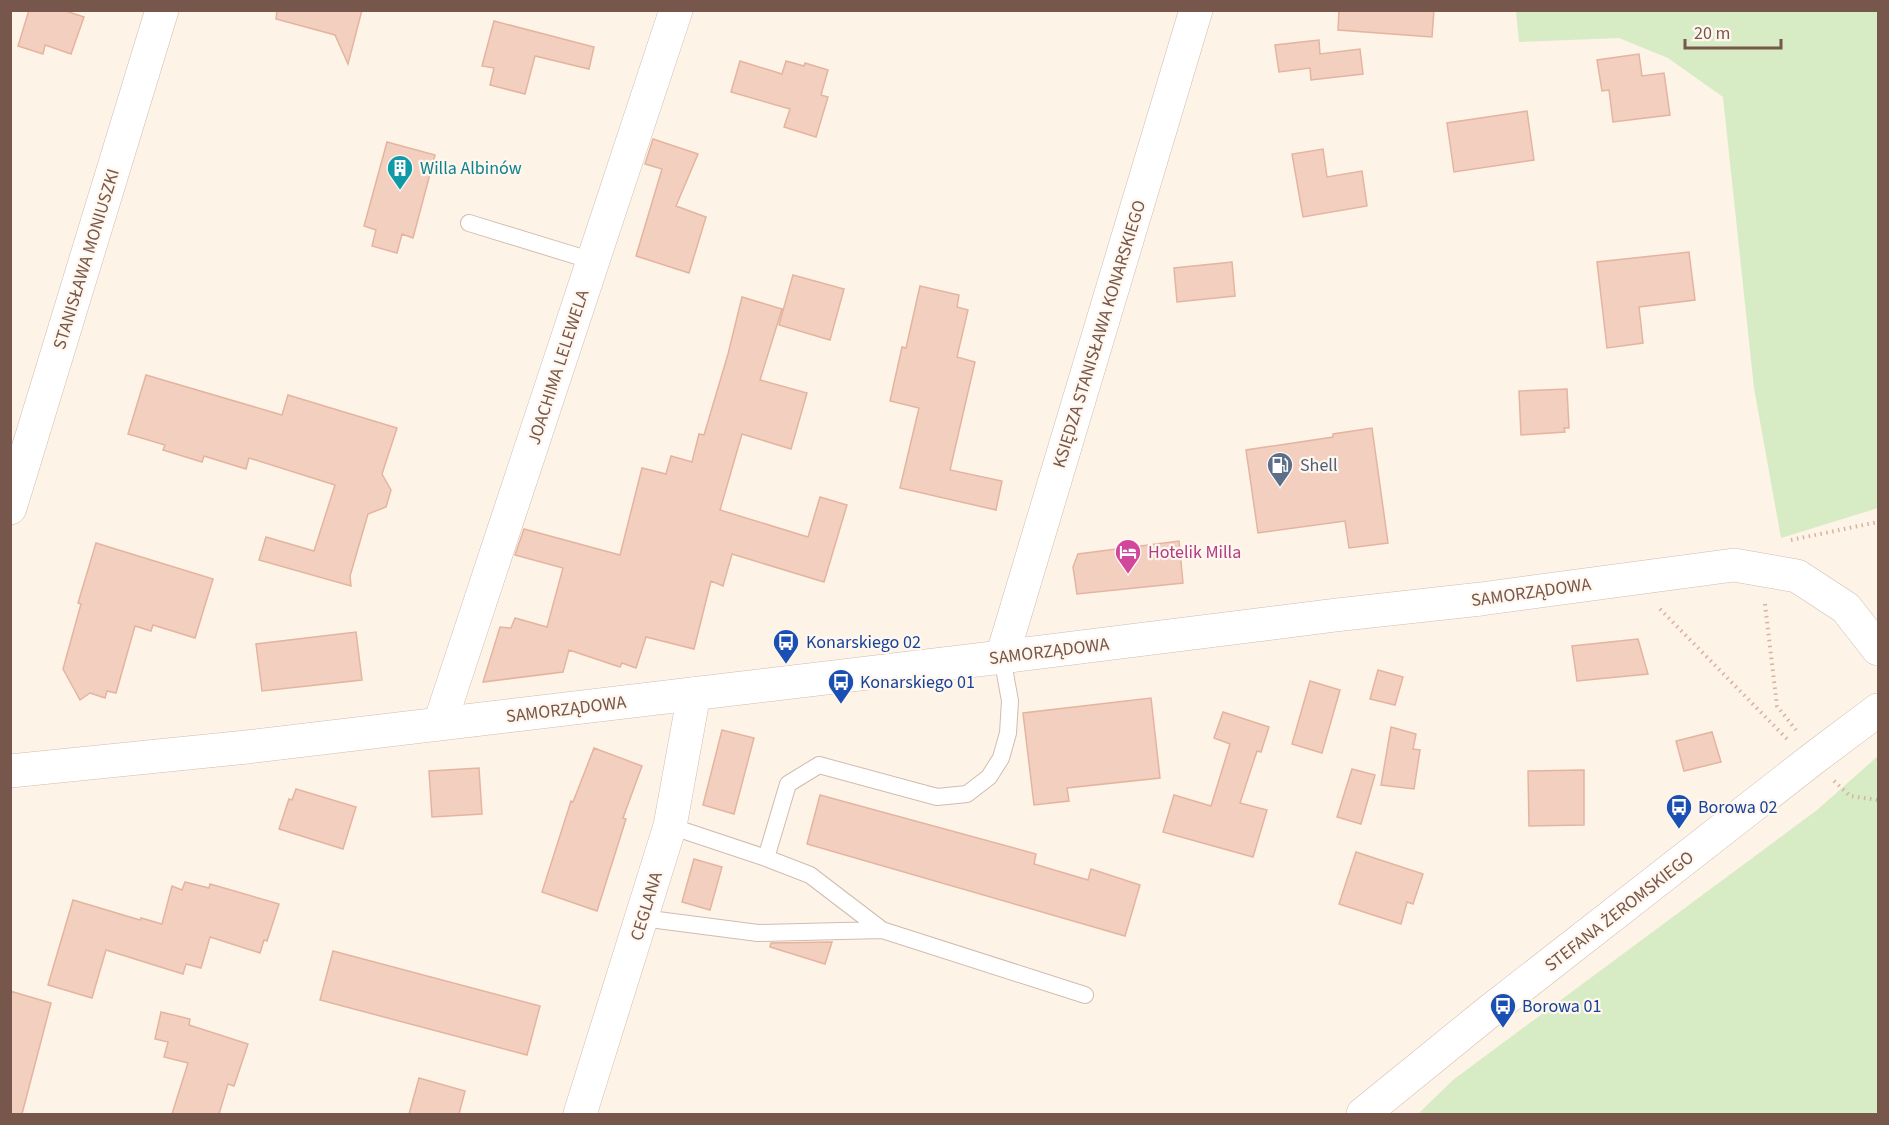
<svg xmlns="http://www.w3.org/2000/svg" width="1889" height="1125" viewBox="0 0 1889 1125" font-family="'Source Sans 3',sans-serif">
	<rect width="100%" height="100%" fill="#fdf3e7"/>
	<!-- green -->
	<path fill="#d7ebc5" d="M1516,11h362v497l-97,30 -27,-150 -31,-291 -55,-39 -49,-20 -100,4z
		M1878,756v358h-460l35,-34 364,-270z"/>
	<!-- building -->
	<path fill="#f2cfbf" stroke="#e5b49f" stroke-width="1.5" d="M29,10h34l21,7 -13,37 -26,-9 -2,9 -25,-8z
		M277,10h85l-14,54 -13,-29 -59,-16z
		M1339,10h95l-2,27 -94,-7z
		M494,21l100,26 -5,22 -54,-13 -10,38 -35,-9 4,-17 -12,-2z
		M1319,40l1,14 40,-5 3,25 -52,6 -1,-12 -31,4 -4,-27z
		M1639,54l3,22 22,-3 6,42 -57,7 -4,-32 -7,1 -5,-31z
		M740,61l42,13 4,-13 18,5 1,-3 23,7 -7,25 7,2 -12,40 -32,-10 6,-18 -59,-17z
		M1527,111l7,49 -80,12 -7,-49z
		M653,139l45,15 -22,52 30,11 -17,56 -53,-17 26,-87 -17,-5z
		M387,142l48,13 -22,83 -11,-4 -5,19 -25,-7 4,-16 -12,-4z
		M1323,149l4,28 35,-6 5,35 -64,11 -11,-63z
		M1689,252l6,48 -56,7 4,36 -36,5 -10,-86z
		M1232,262l3,34 -58,6 -3,-34z
		M793,275l51,14 -14,51 -51,-15z
		M920,286l39,9 -2,12 11,3 -11,47 18,5 -25,108 52,11 -6,29 -96,-22 19,-80 -29,-7 12,-54 4,1z
		M742,297l40,12 -22,71 47,13 -16,56 -49,-15 -22,76 88,27 12,-40 27,8 -23,77 -92,-28 -9,32 -12,-5 -17,68 -48,-12 -10,31 -14,-5 -2,4 -51,-17 -6,22 -80,10 17,-55 11,1 4,-10 32,9 16,-59 -48,-13 9,-26 96,26 22,-87 24,6 5,-18 21,6 7,-28 5,1 24,-81z
		M146,375l136,40 6,-20 109,33 -15,46 9,16 -5,17 -18,7 -18,62 1,10 -92,-26 7,-23 48,14 21,-66 -86,-27 -3,11 -42,-13 -2,6 -39,-12 2,-5 -37,-11z
		M1567,389l2,39h-5l1,4 -44,3 -2,-44z
		M1372,428l16,115 -39,5 -4,-27 -87,12 -12,-83 87,-13v-3z
		M1179,541l4,42 -106,11 -4,-27 5,-13z
		M96,543l117,36 -18,59 -42,-13 -2,6 -16,-5 -19,67 -9,-2 -2,7 -15,-5 -10,7 -17,-31 18,-65 -3,-1z
		M356,632l6,48 -100,11 -6,-47z
		M1638,639l10,35 -71,7 -5,-35z
		M1378,670l25,7 -8,28 -25,-6z
		M1310,681l30,9 -18,63 -30,-9z
		M1151,698l9,80 -93,10 2,13 -35,4 -11,-92z
		M1223,712l46,15 -8,25 -4,-1 -17,52 27,7 -14,47 -90,-25 11,-37 37,11 19,-62 -16,-6z
		M1391,727l25,7 -3,15 7,1 -6,39 -33,-4z
		M722,730l32,8 -20,76 -31,-9z
		M1712,732l9,30 -37,9 -8,-30z
		M594,748l48,18 -19,52 3,1 -29,92 -55,-19 29,-91 2,1z
		M479,768l3,46 -50,3 -3,-46z
		M1352,769l23,6 -14,49 -24,-7z
		M1584,770v55l-55,1 -1,-55z
		M296,789l60,18 -13,42 -64,-20 10,-30 3,1z
		M820,795l216,59 -2,10 54,16 3,-11 49,16 -15,51 -318,-92z
		M1356,852l67,22 -10,30 -6,-2 -6,22 -62,-20z
		M694,859l28,8 -12,43 -28,-8z
		M185,882l24,6 1,-4 69,20 -12,37 -3,-1 -4,13 -50,-16 -9,31 -15,-4 -3,10 -77,-24 -14,48 -44,-13 25,-85 67,20 1,-2 21,6 10,-38 10,4z
		M832,942l-7,22 -55,-17 1,-4z
		M333,951l207,55 -13,49 -207,-55z
		M10,991l41,12 -29,111h-12z
		M161,1012l29,7 -1,6 59,19 -14,42 -6,-2 -9,30h-47l16,-51 -24,-6 4,-15 -13,-3z
		M419,1078l46,13 -6,23h-50z"/>
	<g fill="none" stroke-linecap="round" stroke-linejoin="round">
		<!-- service casing -->
		<g stroke="#d1bcaf" stroke-width="18">
			<path id="service" d="M469,223l124,38
				M670,826l96,32 44,17 72,55
				M766,858l22,-74 31,-19 118,32 30,-3 22,-17 12,-19 7,-25 2,-32 -8,-44
				M642,918l116,15 124,-3 203,65"/>
		</g>
		<!-- minor casing -->
		<g stroke="#d1bcaf" stroke-width="34">
			<path id="minor" d="M10,508l152,-498
				M1002,657l194,-647
				M440,723l236,-713
				M580,1114l90,-288 24,-132"/>
		</g>
		<!-- tertiary casing -->
		<g stroke="#d1bcaf" stroke-width="34">
			<path id="tertiary" d="M10,771l237,-24 755,-90 334,-42 145,-16 253,-34 63,11 49,32 32,41"/>
		</g>
		<!-- secondary casing -->
		<g stroke="#d4bbad" stroke-width="34">
			<path id="secondary" d="M1363,1114l123,-100 328,-256 64,-48"/>
		</g>
		<!-- path -->
		<path stroke="#d8b2a1" stroke-width="4" stroke-dasharray="1.5 4.5" stroke-linecap="butt" d="M1791,540l87,-18
			M1765,604l12,102 19,24
			M1660,609l127,130
			M1834,781l16,15 28,4"/>
		<!-- service -->
		<use href="#service" stroke="#fff" stroke-width="16"/>
		<!-- minor -->
		<use href="#minor" stroke="#fff" stroke-width="33"/>
		<!-- tertiary -->
		<use href="#tertiary" stroke="#fff" stroke-width="33"/>
		<!-- secondary -->
		<use href="#secondary" stroke="#fff" stroke-width="33"/>
	</g>
	<!-- icons -->
	<defs>
		<g id="building-pin" transform="scale(1.35)"><path d="M0 17L-7.5 6A9.5 9.5 0 1 1 7.5 6Z" fill="#0f9aa8" stroke="#fff7ee"/><path d="M-4-6H4V6H1V3H-1V6H-4ZM-2.5-4.3h1.7v1.8h-1.7ZM.8-4.3h1.7v1.8H.8ZM-2.5-1h1.7V.8h-1.7ZM.8-1h1.7V.8H.8Z" fill="#fff"/></g>
		<g id="fuel-pin" transform="scale(1.35)"><path d="M0 17L-7.5 6A9.5 9.5 0 1 1 7.5 6Z" fill="#5c6f8a" stroke="#fff7ee"/><path d="M-5.5-6h7V0h2V4h1.3V-2.5L3-4.5l.8-.8L6-3V5H2.5V1h-1V6h-7ZM-4.2-4.7v3.2H.2V-4.7Z" fill="#fff"/></g>
		<g id="hotel-pin" transform="scale(1.35)"><path d="M0 17L-7.5 6A9.5 9.5 0 1 1 7.5 6Z" fill="#d1479c" stroke="#fff7ee"/><path d="M-6-4.5h1.5V1H6V5H4.5V3h-9V5H-6ZM-4 0a1.8 1.8 0 1 1 3.6 0ZM.5 0V-2.5h3Q6-2.5 6 0Z" fill="#fff"/></g>
		<g id="bus-pin" transform="scale(1.35)"><path d="M0 17L-7.5 6A9.5 9.5 0 1 1 7.5 6Z" fill="#1a4fb4" stroke="#fff7ee"/><path d="M-5-6H5V4H4V6H2V4H-2V6H-4V4H-5ZM-3.5-4V0h7V-4ZM-3.5 1.2v1.5H-2V1.2ZM2 1.2v1.5H3.5V1.2Z" fill="#fff"/></g>
	</defs>
	<g fill-rule="evenodd">
		<use href="#building-pin" x="400" y="168"/>
		<use href="#fuel-pin" x="1280" y="465"/>
		<use href="#hotel-pin" x="1128" y="552"/>
		<use href="#bus-pin" x="786" y="642"/>
		<use href="#bus-pin" x="841" y="682"/>
		<use href="#bus-pin" x="1679" y="807"/>
		<use href="#bus-pin" x="1503" y="1006"/>
	</g>
	<g text-anchor="middle" stroke-width="4.5" stroke-linejoin="round" paint-order="stroke">
		<!-- culture labels -->
		<g font-size="18" fill="#0d838f" stroke="#fff7ee" text-anchor="start">
			<text x="420" y="174">Willa Albinów</text>
		</g>
		<!-- street labels -->
		<g font-size="18" fill="#77574b" stroke="#fff7ee">
			<text transform="translate(86 259) rotate(-73)" y="6">STANISŁAWA MONIUSZKI</text>
			<text transform="translate(1099 334) rotate(-73)" y="6">KSIĘDZA STANISŁAWA KONARSKIEGO</text>
			<text transform="translate(558 367) rotate(-72)" y="6">JOACHIMA LELEWELA</text>
			<text transform="translate(1531 592) rotate(-8)" y="6">SAMORZĄDOWA</text>
			<text transform="translate(1049 651) rotate(-7)" y="6">SAMORZĄDOWA</text>
			<text transform="translate(566 709) rotate(-7)" y="6">SAMORZĄDOWA</text>
			<text transform="translate(646 906) rotate(-73)" y="6">CEGLANA</text>
			<text transform="translate(1619 911) rotate(-38)" y="6">STEFANA ŻEROMSKIEGO</text>
		</g>
		<!-- service labels -->
		<g font-size="18" fill="#4e5e75" stroke="#fff7ee" text-anchor="start">
			<text x="1300" y="471">Shell</text>
		</g>
		<!-- hotel labels -->
		<g font-size="18" fill="#b23c85" stroke="#fff7ee" text-anchor="start">
			<text x="1148" y="558">Hotelik Milla</text>
		</g>
		<!-- transit labels -->
		<g font-size="18" fill="#164399" stroke="#fff7ee" text-anchor="start">
			<text x="806" y="648">Konarskiego 02</text>
			<text x="860" y="688">Konarskiego 01</text>
			<text x="1698" y="813">Borowa 02</text>
			<text x="1522" y="1012">Borowa 01</text>
		</g>
	</g>
	<!-- border -->
	<rect width="1889" height="1125" fill="none" stroke="#77574b" stroke-width="24"/>
	<!-- scale -->
	<path d="M1685 39v9h96v-9" fill="none" stroke="#77574b" stroke-width="3"/>
	<text x="1694" y="39" font-size="18" fill="#77574b" stroke="#fff7ee" stroke-width="4.5" paint-order="stroke">20 m</text>
</svg>
